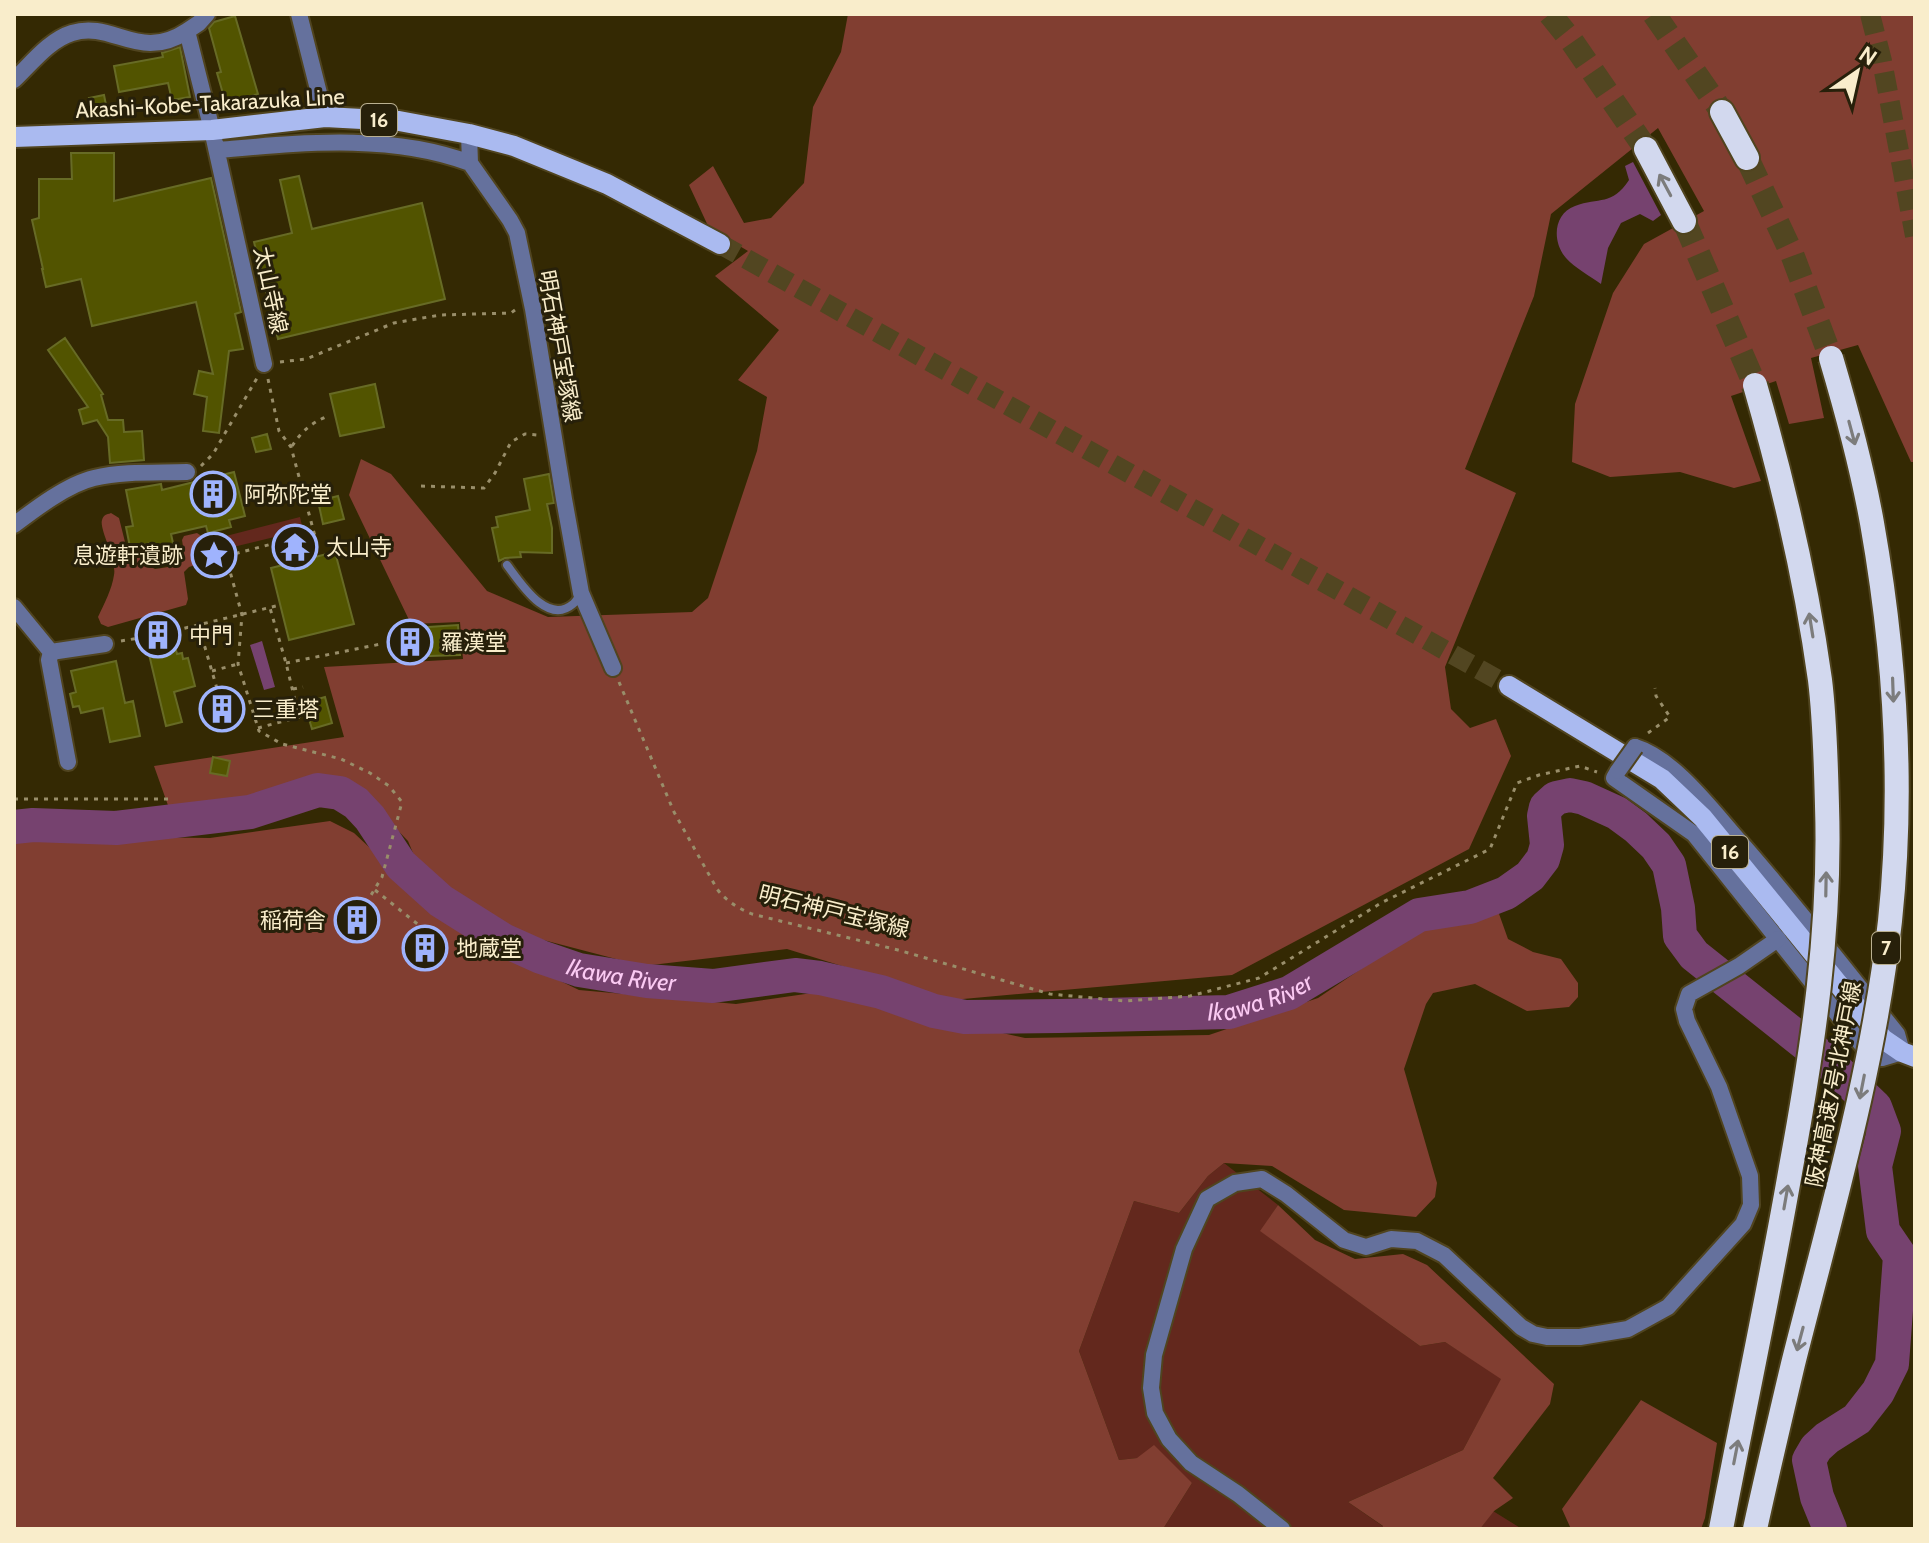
<svg xmlns="http://www.w3.org/2000/svg" width="1929" height="1543" viewBox="0 0 1929 1543" font-family="Cabin,'Noto Sans JP',sans-serif">
	<rect width="100%" height="100%" fill="#342903"/>
	<!-- green -->
	<path fill="#63281d" d="M300,517l3,13 -74,18 -3,-12z
		M308,540l4,12 -29,7 -3,-12z
		M1224,1163l54,42 -17,26 159,115 25,-4 57,36 -39,72 -115,52 36,25 -2,2h-219l29,-46 -55,-25 -18,2 -40,-109 55,-150 45,12 29,-37z
		M1493,1511l29,18h-42z"/>
	<!-- forest -->
	<path fill="#813e31" d="M848,14h1067v448h-4l-53,-117 -47,13 13,60 -35,6 -13,-43 -45,15 30,85 -27,7 -54,-16 -70,5 -38,-15 3,-58 38,-111 31,-49 60,-33 -46,-83 -107,86 -17,82 -69,173 51,24 -71,174 6,42 19,19 26,-9 15,37 -42,93 -237,126 -280,25 -165,-51 -144,17 -115,-30 -41,-20 -66,-44 -13,-31 -60,-62 -99,27 -79,5 -16,-45 190,-29 -20,-70 139,-8 -3,-37 -49,2 -62,-129 12,-36 30,15 96,117 61,26 144,-5 16,-14 49,-147 10,-54 -29,-17 41,-50 -64,-54 33,-25 -39,-23 -20,-43 24,-19 31,57 27,-5 33,-35 9,-76 28,-55z
		M111,513l8,5 8,32 2,2 16,-3 3,2 3,16 4,2c25,-4 32,-1 27,-29l2,-4 13,-3 6,4 6,20 -4,5 -16,5 -5,5 4,27 -2,6 -78,22 -7,-3 -3,-7c6,-13 14,-28 16,-42 3,-15 -15,-46 -12,-55 2,-6 4,-5 9,-7z
		M330,821l24,12 107,100 118,57 157,14 83,-12 206,46 184,-3 109,-37 105,-71 75,-16 10,28 25,13 28,7 17,24v14l-9,10 -42,4 -52,-27 -42,9 -7,11 -22,65 33,114 -2,14 -19,20 -72,-7 -72,-44 -48,-3 -16,13 -29,37 -45,-12 -55,150 40,109 18,-2 17,-13 38,38 -29,46h-1149v-692l15,-1 181,2z
		M1278,1205l37,35 40,19 48,-5 24,11 127,119 -4,20 -57,74 20,20 -19,13 -14,18h-98l1,-3 -35,-24 115,-52 38,-71 -56,-37 -25,4 -160,-115z
		M1641,1400l76,43 -12,75 -4,11h-130l-9,-20z"/>
	<!-- water -->
	<path fill="#76426f" d="M1633,162l28,53 -8,6 -13,-7 -19,9 -13,25 -7,36c-11,-8 -26,-16 -35,-26 -14,-16 -13,-44 9,-52 24,-9 37,0 54,-26l-4,-14z
		M262,641l13,46 -11,3 -14,-45z"/>
	<g fill="none" stroke-linecap="round" stroke-linejoin="round">
		<!-- river -->
		<path stroke="#76426f" stroke-width="34" id="s1" d="M14,827l19,-2 83,3 134,-16 68,-22 22,3 16,10 14,15 31,47 40,36 62,39 38,17 38,13 68,11 66,5 82,-11 25,3 61,14 53,19 31,6 94,-1 170,-4 60,-19 130,-78 51,-8 36,-14 24,-17 13,-17 4,-14 -3,-29 2,-9 10,-9 14,-3 14,3 33,15 19,14 20,19 13,19 9,43 2,28 14,19 133,106 48,46 9,24 -9,35 8,65 17,25 -8,108 -14,28 -21,27 -30,19 -11,10 -7,12 8,37 13,32"/>
	</g>
	<!-- building -->
	<path fill="#525400" stroke="#676b25" stroke-width="2" d="M235,16l23,78 -32,10 -9,-31 4,-1 -12,-44 5,-6z
		M180,47l10,50 -18,3 -4,-17 -49,9 -5,-26 49,-9 -1,-4z
		M104,95l3,15 -15,3 -3,-15z
		M71,153h43v48l97,-23 30,134 -6,2 8,35 -14,2 -10,82 -16,-2 4,-34 -13,-3 5,-23 14,3 -17,-72 -104,24 -11,-47 -35,8 -4,-18h1l-11,-49 7,-2v-39h33z
		M299,176l13,53 110,-26 23,96 -167,40 -24,-97 38,-9 -12,-53z
		M65,338l38,56 -2,1 7,25h15l1,12 18,-1 2,29 -34,3 -2,-26 -11,-17 -14,4 -4,-14 9,-3 -40,-57z
		M375,384l9,43 -44,9 -10,-42z
		M267,434l4,15 -15,3 -4,-14z
		M234,472l11,44 -16,4 2,7 -23,6 -2,-7 -35,8 6,27 -20,4 -4,-22 -23,4 -4,-20 7,-1 -7,-36 35,-6 1,6z
		M549,474l5,29 -7,1 5,24v25l-32,-1 1,5 -16,1 -6,3 -7,-33 6,-1 -2,-10 34,-7 -6,-31z
		M338,496l6,23 -21,5 -5,-23z
		M335,552l19,72 -65,16 -18,-72z
		M169,624l8,30 5,-1 1,6 5,-1 7,28 -21,6 8,30 -16,4 -18,-76 6,-1 -5,-20z
		M458,625l2,30 -61,2 -1,-28z
		M116,661l9,42 8,-2 7,35 -30,6 -7,-34 -22,5 -2,-7 -6,1 -3,-13 6,-2 -5,-21z
		M232,693l6,25 -26,7 -7,-25z
		M325,697l7,26 -20,6 -8,-26z
		M213,757l17,4 -3,15 -17,-3z
		M353,908l16,10 -9,14 -16,-10z
		M420,935l19,12 -10,15 -18,-13z"/>
	<g fill="none" stroke-linecap="round" stroke-linejoin="round">
		<!-- primary-tunnel -->
		<path stroke="#524621" stroke-width="20" stroke-dasharray="20 10" stroke-linecap="butt" d="M1870,14l12,47 33,175
			M720,244l789,442"/>
		<!-- motorway-tunnel -->
		<path stroke="#524621" stroke-width="24" stroke-dasharray="24 12" stroke-linecap="butt" d="M1550,14l21,26 75,109
			M1654,14l68,98
			M1747,158l45,96 39,104
			M1684,221l71,164"/>
		<!-- service casing -->
		<g stroke="#50441f" stroke-width="12">
			<path id="service" d="M507,565c13,17 40,61 66,39 3,-2 5,-7 8,-10"/>
		</g>
		<!-- minor casing -->
		<g stroke="#50441f" stroke-width="20">
			<path id="minor" d="M207,14l-8,9 -12,8 25,99 52,234
				M299,14l26,103
				M14,80c17,-16 35,-40 58,-47 41,-13 67,30 115,-2
				M469,134l1,29 40,57 7,13 16,76 31,190 17,94 32,75
				M217,150c84,-7 173,-17 253,13
				M14,525c21,-16 54,-41 80,-47 30,-7 62,-5 93,-6
				M14,607l37,45 54,-8
				M51,652l-2,8 19,102
				M1618,771l-4,7 80,56 172,216 16,8 20,-6 -5,-18c-54,-67 -106,-135 -163,-199 -25,-29 -62,-77 -99,-88"/>
		</g>
		<!-- tertiary casing -->
		<g stroke="#50441f" stroke-width="20">
			<path id="tertiary" d="M1282,1529l-44,-35 -47,-31 -22,-24 -14,-26 -4,-25 3,-33 30,-106 23,-50 28,-16 27,-4 24,15 58,46 22,7 25,-8 26,2 27,14 77,72 12,7 14,3h33l48,-8 40,-22 75,-83 8,-19 -1,-29 -31,-89 -32,-66 -3,-12 5,-15 50,-28 39,-27"/>
		</g>
		<!-- primary casing -->
		<g stroke="#50441f" stroke-width="24">
			<path id="primary" d="M14,137l198,-7 113,-13 74,4 70,13 45,12 93,38 113,60
				M1509,686l153,93 41,39 180,221 19,13 13,5"/>
		</g>
		<!-- motorway casing -->
		<g stroke="#50441f" stroke-width="28">
			<path id="motorway" d="M1722,112l25,46
				M1646,149l38,72"/>
		</g>
		<!-- path -->
		<path stroke="#998e6a" stroke-width="3" stroke-dasharray="4 6" stroke-linecap="butt" d="M280,362l26,-3 88,-36 46,-8 71,-2 4,-3
			M268,379l11,52 12,16 25,93
			M292,446c10,-15 19,-23 36,-30
			M201,466l12,-12 44,-76
			M421,486l63,2 11,-15 16,-31 14,-8 12,1
			M220,535l22,80 -4,49 21,67 23,13 59,15 29,14 19,13 13,16 -20,75 -20,33
			M226,556l88,-23
			M199,627l19,65
			M165,633l115,-28
			M121,641l30,-5
			M286,663l95,-19
			M212,671l26,-7
			M619,682l55,130 43,77c9,12 21,19 35,25l146,36 152,44 75,7 65,-5 69,-18 122,-75 109,-54 27,-66 22,-8 41,-9 17,6
			M293,689l10,-2
			M258,728l41,-11 -13,-54 -16,-55
			M1648,733l22,-16 -14,-21 -1,-8
			M14,799h155
			M375,890l45,36"/>
		<!-- service -->
		<use href="#service" stroke="#65719d" stroke-width="8"/>
		<!-- minor -->
		<use href="#minor" stroke="#65719d" stroke-width="16"/>
		<!-- tertiary -->
		<use href="#tertiary" stroke="#65719d" stroke-width="16"/>
		<!-- primary -->
		<use href="#primary" stroke="#aabaf0" stroke-width="20"/>
		<!-- motorway -->
		<use href="#motorway" stroke="#d2d8ee" stroke-width="24"/>
		<!-- minor-bridge casing -->
		<g stroke="#50441f" stroke-width="20" stroke-linecap="butt">
			<path id="minor-bridge" d="M1618,771l17,-24"/>
		</g>
		<!-- motorway-bridge casing -->
		<g stroke="#50441f" stroke-width="28" stroke-linecap="butt">
			<path id="motorway-bridge" d="M1721,1529c23,-121 49,-241 70,-362 22,-119 40,-240 36,-361 -1,-40 -2,-86 -7,-126 -14,-101 -37,-198 -65,-295
				M1755,1529c12,-55 25,-110 38,-165 37,-147 80,-292 97,-443 14,-132 5,-268 -18,-398 -10,-56 -25,-111 -41,-165"/>
		</g>
		<!-- minor-bridge -->
		<use href="#minor-bridge" stroke="#65719d" stroke-width="16"/>
		<!-- motorway-bridge -->
		<use href="#motorway-bridge" stroke="#d2d8ee" stroke-width="24"/>
	</g>
	<!-- one-way arrows -->
	<defs><path id="oneway-shaft" d="M-6 0H5M1.5-3L5.5 0L1.5 3" fill="none" stroke-width="1.6" stroke-linecap="round" stroke-linejoin="round" transform="scale(2)"/></defs>
	<g stroke="#7c7c7c">
		<use href="#oneway-shaft" transform="translate(1665 185) rotate(-118)"/>
		<use href="#oneway-shaft" transform="translate(1852 433) rotate(75)"/>
		<use href="#oneway-shaft" transform="translate(1811 625) rotate(-99)"/>
		<use href="#oneway-shaft" transform="translate(1893 690) rotate(88)"/>
		<use href="#oneway-shaft" transform="translate(1826 884) rotate(-89)"/>
		<use href="#oneway-shaft" transform="translate(1862 1087) rotate(101)"/>
		<use href="#oneway-shaft" transform="translate(1786 1197) rotate(-80)"/>
		<use href="#oneway-shaft" transform="translate(1800 1339) rotate(105)"/>
		<use href="#oneway-shaft" transform="translate(1736 1452) rotate(-79)"/>
	</g>
	<!-- icons -->
	<defs>
		<g id="building-ring" transform="scale(2.3)"><circle r="9.5" fill="#27200a" stroke="#9fb3fd" stroke-width="1.5"/><path d="M-4-6H4V6H1V3H-1V6H-4ZM-2.5-4.3h1.7v1.8h-1.7ZM.8-4.3h1.7v1.8H.8ZM-2.5-1h1.7V.8h-1.7ZM.8-1h1.7V.8H.8Z" fill="#9fb3fd"/></g>
		<g id="temple-ring" transform="scale(2.3)"><circle r="9.5" fill="#27200a" stroke="#9fb3fd" stroke-width="1.5"/><path d="M0-6L5-2H3V0L6.5 2.5H4V6H1.5V3h-3V6H-4V2.5H-6.5L-3 0V-2H-5Z" fill="#9fb3fd"/></g>
		<g id="sight-ring" transform="scale(2.3)"><circle r="9.5" fill="#27200a" stroke="#9fb3fd" stroke-width="1.5"/><path d="M0-6L1.8-2.2L6-1.7L2.9 1.2L3.7 5.4L0 3.3L-3.7 5.4L-2.9 1.2L-6-1.7L-1.8-2.2Z" fill="#9fb3fd"/></g>
	</defs>
	<g fill-rule="evenodd">
		<use href="#building-ring" x="213" y="494"/>
		<use href="#temple-ring" x="295" y="547"/>
		<use href="#sight-ring" x="214" y="555"/>
		<use href="#building-ring" x="158" y="635"/>
		<use href="#building-ring" x="410" y="642"/>
		<use href="#building-ring" x="222" y="709"/>
		<use href="#building-ring" x="357" y="920"/>
		<use href="#building-ring" x="425" y="948"/>
	</g>
	<g text-anchor="middle" stroke-width="6" stroke-linejoin="round" paint-order="stroke">
		<!-- shield labels -->
		<g fill="#27200a" stroke="#bab091" stroke-width="2">
			<rect x="361" y="104" width="36" height="32" rx="6"/>
			<rect x="1712" y="836" width="36" height="32" rx="6"/>
			<rect x="1872" y="932" width="28" height="32" rx="6"/>
		</g>
		<g font-size="20" font-weight="bold" fill="#f9edcb">
			<text x="379" y="127">16</text>
			<text x="1730" y="859">16</text>
			<text x="1886" y="955">7</text>
		</g>
		<!-- street labels -->
		<g font-size="22" fill="#f9edcb" stroke="#27200a">
			<text transform="translate(210 103) rotate(-3)" y="8">Akashi-Kobe-Takarazuka Line</text>
			<text transform="translate(271 290) rotate(78)" y="8">太山寺線</text>
			<text transform="translate(560 346) rotate(80)" y="8">明石神戸宝塚線</text>
			<text transform="translate(834 911) rotate(14)" y="8">明石神戸宝塚線</text>
			<text transform="translate(1833 1084) rotate(-79)" y="8">阪神高速7号北神戸線</text>
		</g>
		<!-- poi labels -->
		<g font-size="22" fill="#f9edcb" stroke="#27200a" text-anchor="start">
			<text x="244" y="502">阿弥陀堂</text>
			<text x="326" y="555">太山寺</text>
			<text x="183" y="563" text-anchor="end">息遊軒遺跡</text>
			<text x="189" y="643">中門</text>
			<text x="441" y="650">羅漢堂</text>
			<text x="253" y="717">三重塔</text>
			<text x="326" y="928" text-anchor="end">稲荷舎</text>
			<text x="456" y="956">地蔵堂</text>
		</g>
		<!-- water labels -->
		<g font-size="24" font-style="italic" fill="#fbcaf3" stroke="#27200a">
			<text dy="8" stroke="none"><textPath href="#s1" startOffset="678">Ikawa River</textPath></text>
			<text dy="8" stroke="none"><textPath href="#s1" startOffset="1326">Ikawa River</textPath></text>
		</g>
	</g>
	<!-- border -->
	<rect width="1929" height="1543" fill="none" stroke="#f9edcb" stroke-width="32"/>
	<!-- north arrow -->
	<g transform="translate(1857 72) rotate(34)" stroke="#27200a" stroke-width="6" paint-order="stroke">
	<path d="M0-6L14 30L0 20L-14 30Z" fill="#f9edcb"/>
	<text y="-12" font-size="22" font-weight="bold" text-anchor="middle" fill="#f9edcb">N</text>
	</g>
</svg>
